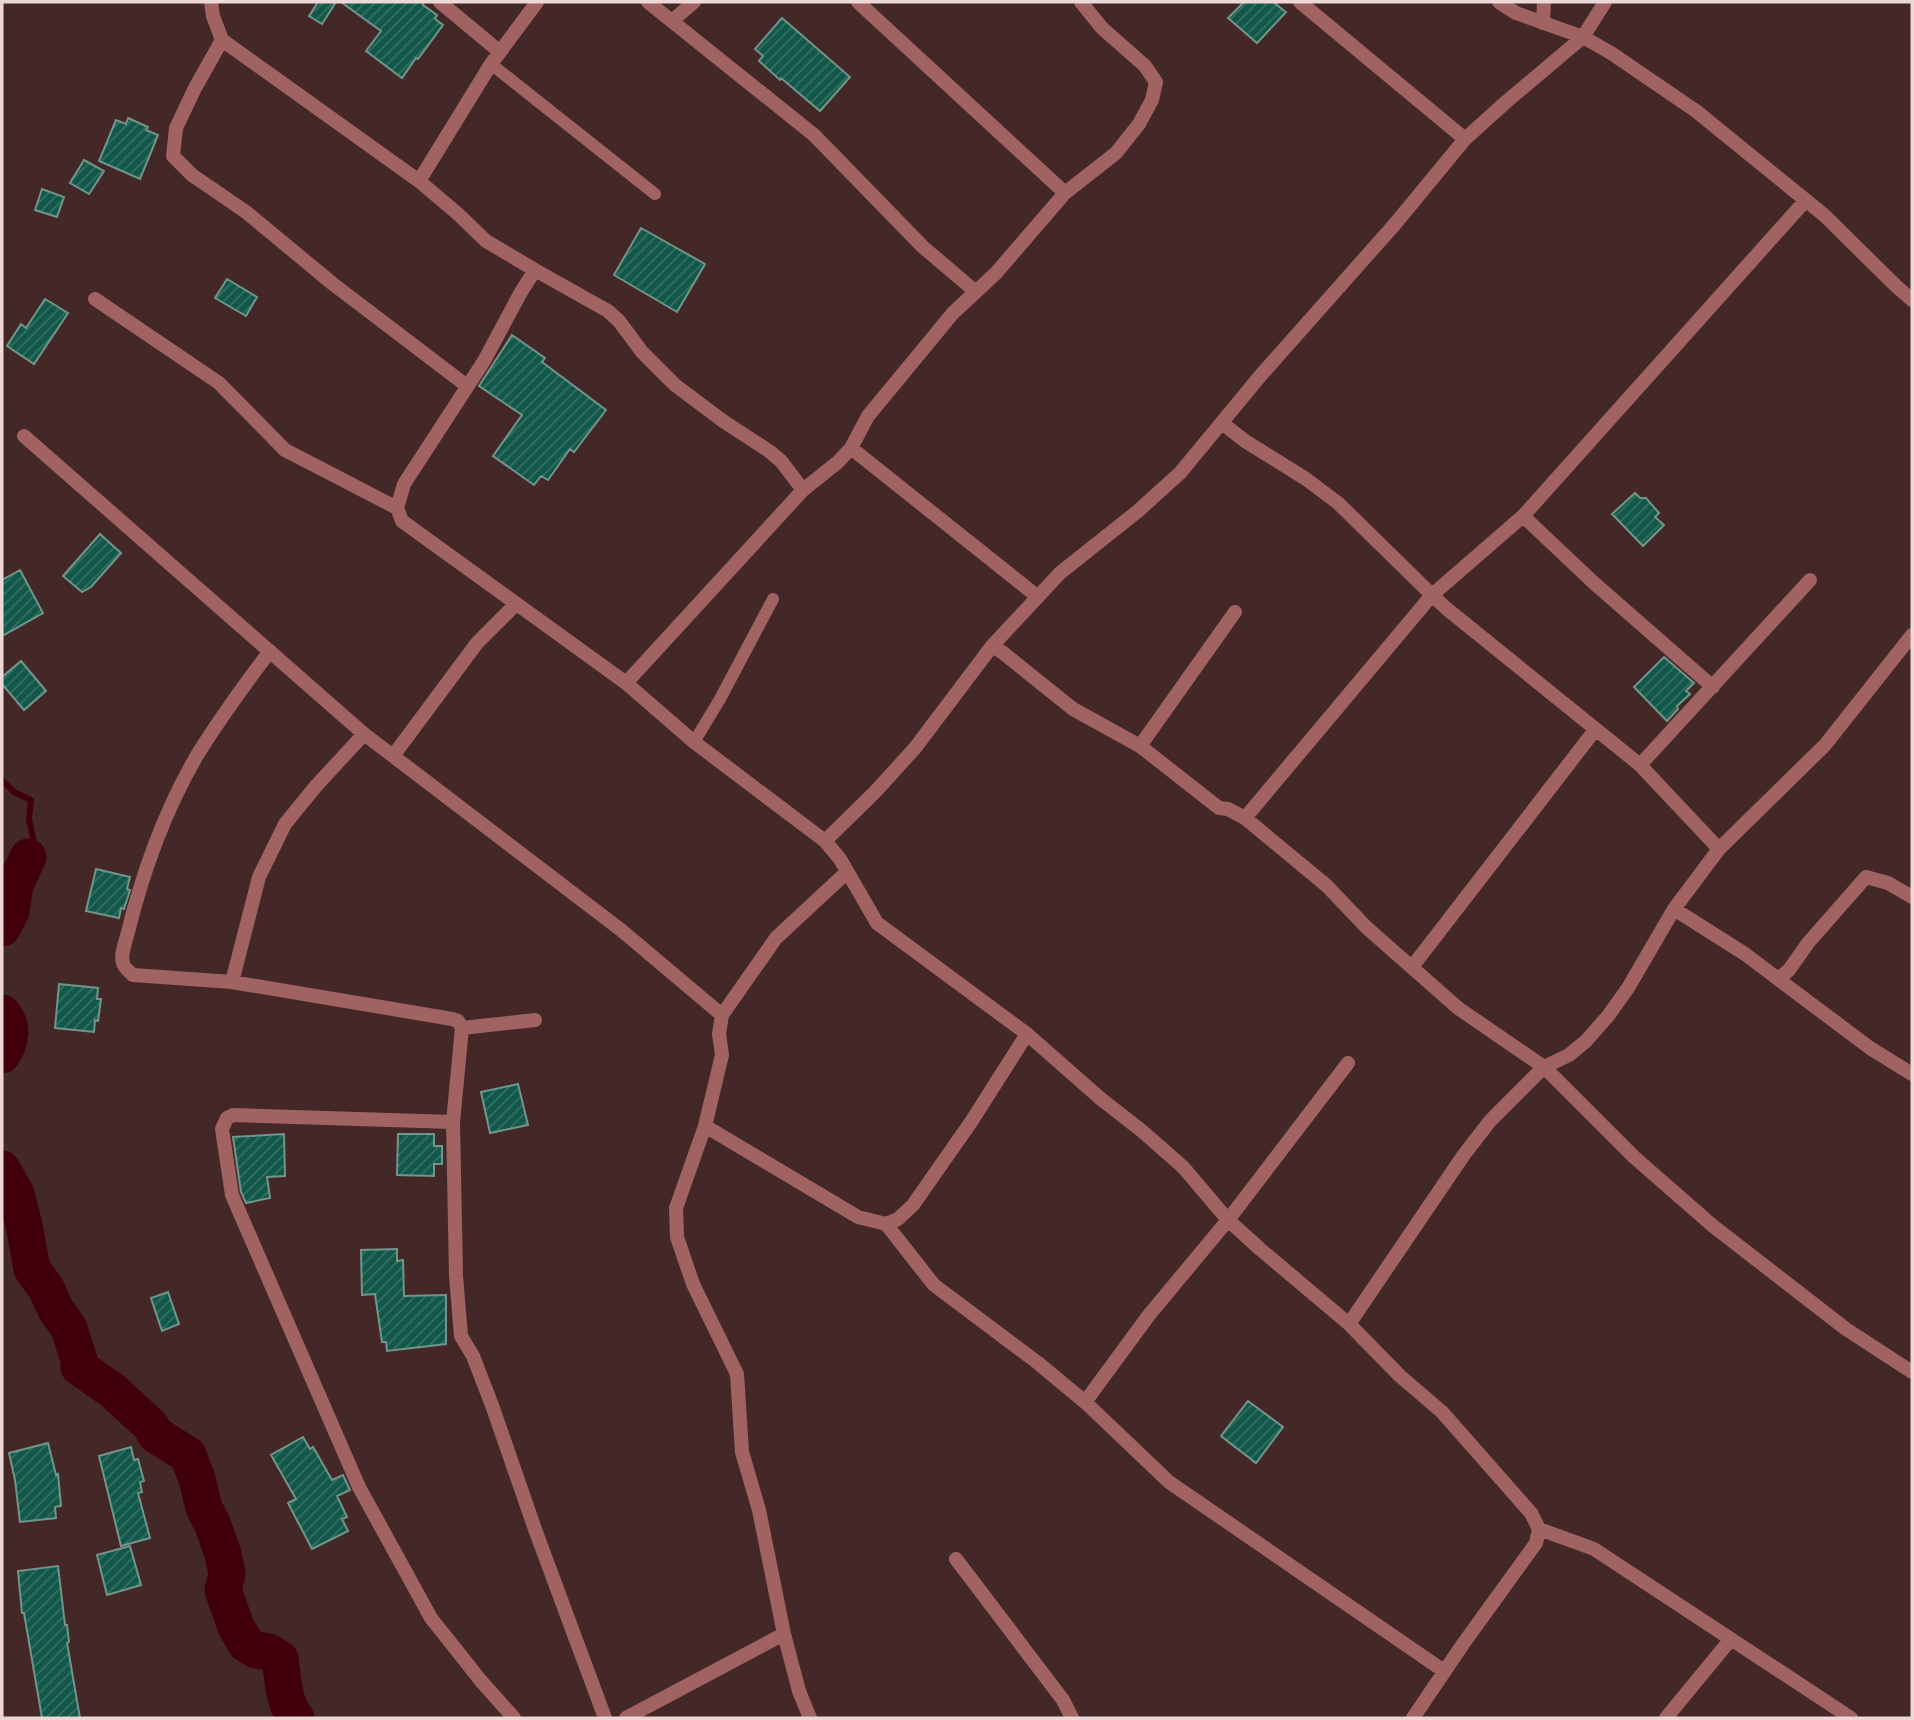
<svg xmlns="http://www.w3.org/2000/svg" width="1914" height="1720" viewBox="0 0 1914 1720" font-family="Commissioner,sans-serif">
	<defs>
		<pattern id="building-hatch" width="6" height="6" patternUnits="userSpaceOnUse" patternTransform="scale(1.75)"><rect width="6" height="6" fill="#12584a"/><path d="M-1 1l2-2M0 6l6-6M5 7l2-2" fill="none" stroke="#356f63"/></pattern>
	</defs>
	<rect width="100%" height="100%" fill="#442827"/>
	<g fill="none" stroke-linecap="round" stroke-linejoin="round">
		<!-- stream -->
		<path stroke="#410009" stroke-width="6" d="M2,780l12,12 17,8 -2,19 4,19 -5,19"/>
		<!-- river -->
		<path stroke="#410009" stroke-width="37" d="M2,928l9,-17 4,-26 13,-28
			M2,1013c12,13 9,28 0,42
			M2,1169l14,25 8,31 8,44 14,19 10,22 13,18 10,32v7l34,24 37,34 6,10 32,20 9,24 7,29 8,15 11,31 4,20 -4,16 13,37 10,17 10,6 13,2 11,7c3,19 3,44 16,59"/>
	</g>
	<!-- building -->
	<path fill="url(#building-hatch)" stroke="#71958a" stroke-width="2" d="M318,2h18l-14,22 -13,-8z
		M341,2h82v3l14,10 -2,4 8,6 -25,34 -2,-1 -14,20 -36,-27 15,-20z
		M1244,2h29l13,10 -29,31 -29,-25z
		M782,18l68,59 -30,34 -39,-33 -1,2 -21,-19 4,-5 -8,-7z
		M128,118l20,9 -2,3 12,5 -18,44 -41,-18 17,-41 10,4z
		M84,160l20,11 -15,23 -19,-11z
		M42,189l22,8 -7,20 -22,-7z
		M641,228l64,36 -28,48 -63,-37z
		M227,279l30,18 -11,19 -31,-18z
		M45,299l23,14 -34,51 -27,-18 14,-22 5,4z
		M512,335l33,23 -3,4 64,48 -32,42 -4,-3 -22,31 -7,-4 -7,9 -41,-29 29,-41 -43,-29z
		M1635,493l5,5h6l13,15 -4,4 9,8 -21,21 -31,-32z
		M100,534l21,19 -30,34 -9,5 -19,-16z
		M20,570l23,43 -41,23v-56z
		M1664,657l30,26 -8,8 4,3 -13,12 1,3 -11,12 -33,-34z
		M21,661l25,30 -22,19 -22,-26v-7z
		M96,869l34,8 -3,12 3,1 -6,19 -3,-1 -2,10 -33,-7z
		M59,984l39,4 -1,11h4l-3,22 -3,-1 -1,12 -39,-4z
		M518,1084l10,41 -38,8 -9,-41z
		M284,1134l1,42 -18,1 3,21 -24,5 -5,-11 -8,-55z
		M398,1134h36v12h8v18h-8v12l-37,-1z
		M397,1249v12l6,-1 1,36 42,-1v49l-59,7 -1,-9h-4l-7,-48 -13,1 -1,-45z
		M168,1292l11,32 -17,7 -11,-33z
		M1248,1401l35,26 -27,36 -35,-27z
		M303,1437l7,12 3,-2 19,33 11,-5 7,15 -13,6 10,21 -5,2 6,12 -36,18 -24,-46 8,-4 -25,-44z
		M48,1443l8,32 2,-1 3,32 -6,1 1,11 -36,4 -5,-42 -6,-27z
		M131,1447l3,13 4,-1 6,22 -4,1 2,10 -4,1 12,45 -29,8 -22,-90z
		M130,1546l11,39 -34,10 -10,-40z
		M58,1566l7,59h2l2,17 -2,1 13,75h-38l-18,-105h-2l-4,-42z"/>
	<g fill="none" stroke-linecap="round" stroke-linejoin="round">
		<!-- lane -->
		<path stroke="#a16362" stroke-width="12" d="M491,64l164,130
			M694,742l26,-43 53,-100"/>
		<!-- street -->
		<path stroke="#a16362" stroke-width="14" d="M211,2l2,14 9,24 197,141 39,33 28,27 49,29 -14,22 -37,69 -80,123 -7,24 5,13 224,162 68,59 131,99 15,18 37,64 150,111 74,65 41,32 41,36 45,53 32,29 89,75
			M440,2l60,50
			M648,2l166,133 109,112 53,45
			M858,2l207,191
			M1300,2l165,137
			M1499,2l17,11 67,24 28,16 85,58 128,104 71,70 17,15
			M673,20l21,-18
			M1543,23l1,-21
			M222,40l-27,48 -19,40 -3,28 19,19 54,37 87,72 134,102
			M419,181l72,-117 46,-62
			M535,270l73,41 11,10 23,31 33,33 48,36 46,30 12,10 22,29
			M95,299l124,84 66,67 112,58
			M1222,423l23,18 61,38 32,24 94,92 -187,223
			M24,436l340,298 29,22
			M851,448l187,149
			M1523,516l71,67 119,104
			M516,604l-39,39 -84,113 228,174 101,85
			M992,646l68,-73 78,-62 42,-38 81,-98 134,-151 70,-85 41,-37 77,-65 22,-35
			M270,651c-25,33 -49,66 -71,101 -32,54 -56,119 -71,180 -2,9 -8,22 -5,31 1,5 7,9 10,12l99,7 220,37 6,2 4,7 -9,94 3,154 5,60 12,20 20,52 43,124 69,186
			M626,683l177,-193 35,-28 13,-14 17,-32 85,-103 43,-40 69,-80 51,-40 23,-29 13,-24 4,-18 -11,-16 -43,-38 -21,-26
			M1140,746l95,-134
			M1640,765l170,-185
			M825,841l50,-49 40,-44 77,-102 10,6 71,57 67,37 79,62 9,1 17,9 82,68 39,41 92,81 86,59 90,90 79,69 133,103 66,43
			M1719,849l-79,-84 -193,-156 -15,-14 91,-79 283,-316
			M1674,909l71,45 33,25 11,-9 19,-27 58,-66 22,6 24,14
			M1412,967l183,-237
			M1778,979l92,69 42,26
			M232,982l27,-105 26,-53 31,-38 48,-52
			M462,1028l73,-8
			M453,1122l-220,-7 -6,3 -5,11 10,66 127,292 72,131 50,63 33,37
			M705,1126l153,91 28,7 12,-5 15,-14 58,-83 56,-88
			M886,1224l48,61 104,78 47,39 64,-87 79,-95 120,-157
			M1085,1402l84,80 275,189
			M1539,1529l55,20 257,169
			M956,1559l107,141 9,18
			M626,1718l158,-84
			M810,1718l-11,-27 -15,-57 -25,-124 -17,-58 -5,-78 -44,-90 -16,-47 -1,-29 29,-82 17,-71 -3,-21 3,-19 54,-77 71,-66
			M1413,1718l50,-74 73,-101 3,-14 -8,-16 -89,-101 -42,-36 -51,-52 114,-168 27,-35 54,-54 25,-12 17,-14 22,-25 20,-28 46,-79 45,-60 106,-104 87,-110
			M1666,1718l65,-79"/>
	</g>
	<!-- border -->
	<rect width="1914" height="1720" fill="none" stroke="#ebd8d7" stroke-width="7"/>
</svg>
